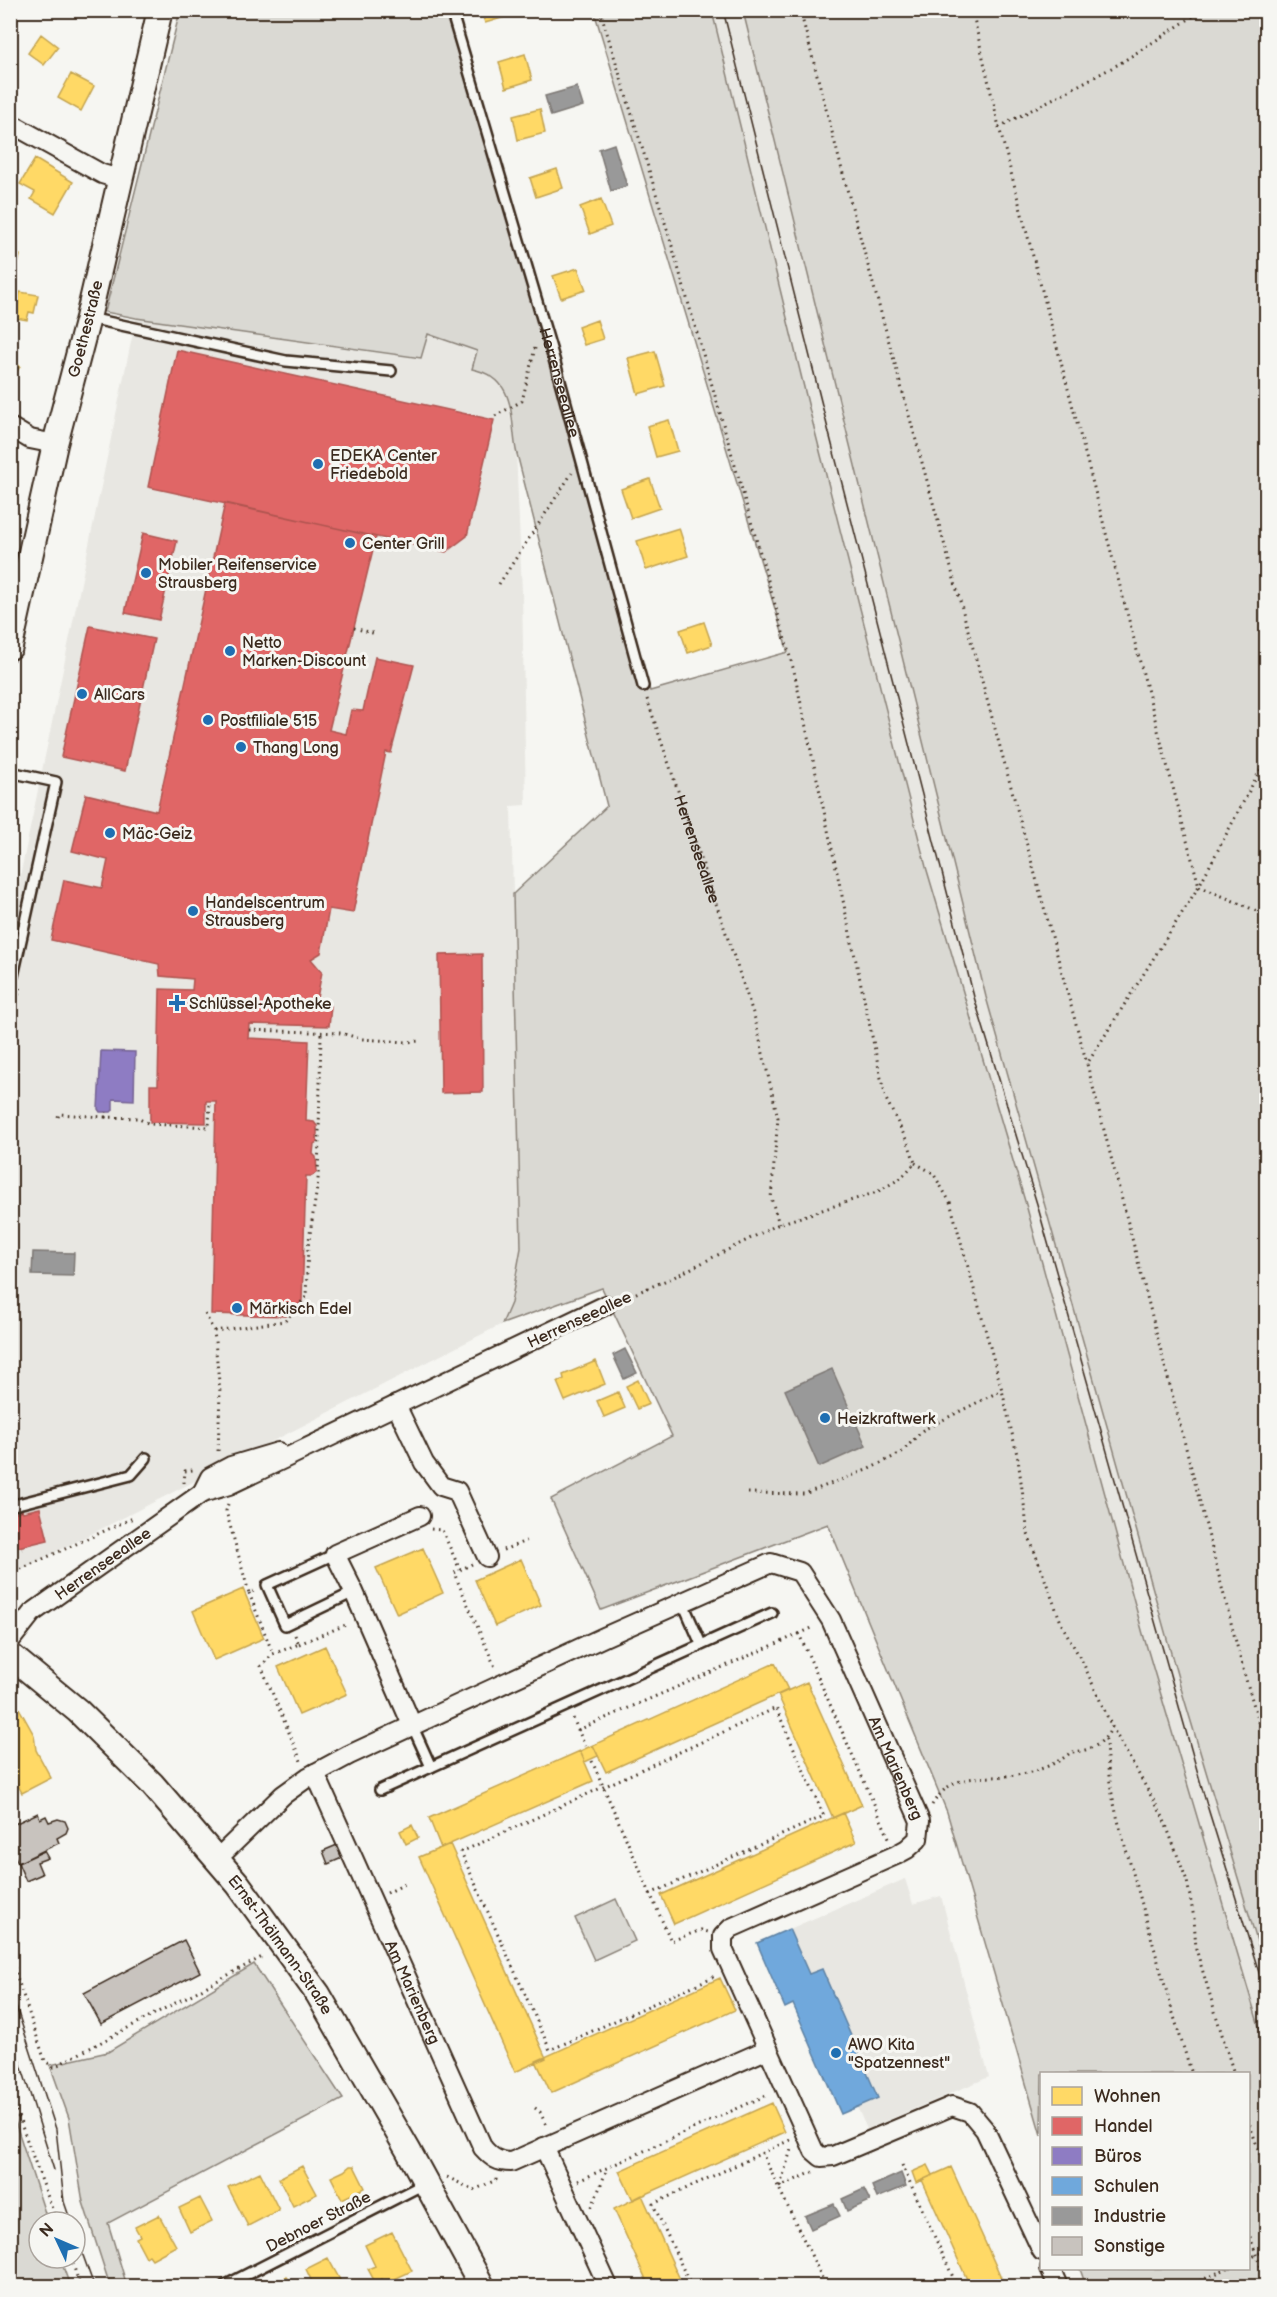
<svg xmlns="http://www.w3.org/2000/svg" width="1277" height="2297" viewBox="0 0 1277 2297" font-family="'Balsamiq Sans',sans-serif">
	<rect width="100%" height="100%" fill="#f6f6f2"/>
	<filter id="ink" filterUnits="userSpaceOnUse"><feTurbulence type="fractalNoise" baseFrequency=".0167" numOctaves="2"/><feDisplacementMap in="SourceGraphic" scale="12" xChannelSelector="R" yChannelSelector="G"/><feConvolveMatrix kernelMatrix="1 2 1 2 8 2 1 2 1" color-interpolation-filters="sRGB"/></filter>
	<g filter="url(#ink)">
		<!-- built -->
		<path fill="#e8e7e2" d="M711,11h32l243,986 194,688 86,286v79l-123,-416 -116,-426 -98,-332 -107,-416z
			M136,318l285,40 6,-24 50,17 -5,18 16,4 19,20 9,57 6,142 4,213 -15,1 10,442 -10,55 -9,21 -491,251v-655z
			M905,1879l8,25 28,-8 48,181 -122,52 -10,-22 -16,7 -48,-109 -8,3 -28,-65z"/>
		<!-- green -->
		<path fill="#dad9d3" stroke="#8a8278" stroke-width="1.5" d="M180,11h275l195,680 138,-39 -194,-641h118l99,405 115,451 101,341 116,426 123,416v236h-180l-6,-17 168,-1v-194h-206l-1,61 -94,-323 -119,-288 -227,86 -50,-111 121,-63 -70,-148 -100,36 9,-21 10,-55 -8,-354 94,-88 -91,-356c-6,-36 0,-72 -44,-81l5,-18 -49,-17 -7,24 -285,-40 -31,-6z
			M743,11h523v1960l-86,-286 -194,-688z
			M616,1899l19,42 -41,19 -19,-42z
			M254,1964l89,135 -235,124 19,63h-17l-27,-84 -14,-84 -19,-53 58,-13z
			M11,2109l37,113h-9v36h21l10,28h-59z"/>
		<!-- homes -->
		<path fill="#ffd966" stroke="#c4a450" stroke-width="1.5" d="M481,10h33l1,4 -30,9z
			M41,34l17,13 -14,18 -16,-12z
			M525,54l7,26 -26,8 -7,-26z
			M71,74l23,12 -13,25 -23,-13z
			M540,109l5,24 -27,7 -5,-24z
			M35,159l38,23 -18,31 -24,-14 4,-7 -15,-8z
			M557,169l6,19 -27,9 -6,-19z
			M601,199l10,27 -21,8 -10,-27z
			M10,253l10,2 -3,14 -7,-1z
			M578,268l8,22 -25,8 -8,-22z
			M20,292l18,3 -4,18 -5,-1 -2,8 -12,-2z
			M597,320l6,19 -19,6 -6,-18z
			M655,351l10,35 -27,8 -10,-36z
			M10,361l10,5 -10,17z
			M669,420l9,31 -22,6 -9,-31z
			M650,479l10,29 -29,10 -10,-29z
			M679,528l9,28 -42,14 -9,-29z
			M704,622l8,23 -24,8 -8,-23z
			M596,1361l9,23 -40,17 -8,-19 7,-3 -1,-4z
			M638,1380l11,24 -12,5 -11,-23z
			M618,1392l7,16 -21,9 -7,-16z
			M423,1548l20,45 -46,21 -21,-46z
			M521,1559l20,46 -46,21 -20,-46z
			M243,1589l21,49 -50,22 -21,-49z
			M325,1646l22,48 -48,21 -21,-48z
			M775,1663l13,27 -182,82 -13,-27z
			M807,1682l55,123 -29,13 -55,-123z
			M10,1692l24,43 2,15 15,28 -29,15 -12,-23z
			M593,1745l5,11 -13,6 -5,-11z
			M580,1751l13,30 -152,67 -12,-30z
			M843,1813l13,29 -182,82 -13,-29z
			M412,1825l6,13 -12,6 -6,-13z
			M450,1844l96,214 -31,14 -96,-215z
			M720,1978l15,32 -184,83 -15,-32z
			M772,2103l13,29 -152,68 -14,-29z
			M928,2165l5,10 -17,8 -4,-11z
			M302,2166l15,28 -24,12 -14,-28z
			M350,2166h4l11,22 -23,11 -11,-22 13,-6z
			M951,2167l20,44 34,75h-35l-48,-106z
			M260,2172l19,38 -31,16 -20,-39z
			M642,2195l41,91h-34l-35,-77z
			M200,2198l12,23 -22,11 -11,-24z
			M159,2215l17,31 -24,13 -3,-4 -3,2 -10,-19 4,-2 -5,-9z
			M392,2232l20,39 -28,13 -2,-5 -7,3 -7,-13 7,-3 -10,-21z
			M328,2258l12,22 -12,6h-14l-8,-17z
			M287,2277l6,9h-38l11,-5 3,5z"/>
		<!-- shops -->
		<path fill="#e06666" stroke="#ae5450" stroke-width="1.5" d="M177,350l317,70 -27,116 -21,16 -298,-65z
			M225,503l151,34 -47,193 17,4 5,-24 12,1 12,-54 39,8 -23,88 -5,-1 -33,161 -24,-4 -8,44 -10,6 11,13 -6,31 15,3 -2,20 -80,-2 -1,14 61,3 -3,80 8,1 3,4v16l-3,2 -1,10 3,3 1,15 -5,4h-6l-4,125 -16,15 -75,-2 5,-213h-10v22l-56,-1v-37h8l2,-96 32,1 1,-11 -33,-3 -1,-12 -108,-24 13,-60 38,8 6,-28 -36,-9 14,-57 71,17z
			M143,533l34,8 -18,79 -34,-7z
			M90,626l64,13 -29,132 -64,-14z
			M482,954l1,138 -42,1 -2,-138z
			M40,1508l8,32 -38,9v-34l12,-5 1,2z"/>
		<!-- offices -->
		<path fill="#8e7cc3" stroke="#756392" stroke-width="1.5" d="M101,1051l34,1 -1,48 -21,-1v11l-2,2h-11l-2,-3z"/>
		<!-- schools -->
		<path fill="#6fa8dc" stroke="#5f82a3" stroke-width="1.5" d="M789,1929l20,45 13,-5 56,129 -37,16 -48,-110 -8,4 -28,-65z"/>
		<!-- industry -->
		<path fill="#999" stroke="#7d7874" stroke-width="1.5" d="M577,87l6,19 -32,10 -6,-20z
			M614,144l13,42 -16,5 -12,-42z
			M33,1252l41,1 -1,23 -41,-1z
			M625,1349l12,24 -13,6 -11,-24z
			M832,1369l34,77 -47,21 -34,-77z
			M901,2173l5,13 -29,12 -5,-12z
			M864,2189l6,12 -23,10 -5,-12z
			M834,2204l6,12 -29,13 -6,-13z"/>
		<!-- building -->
		<path fill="#c8c3be" stroke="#3b2a1e" stroke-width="1.5" d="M38,1813l2,6 6,-3 3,6 9,-3 7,2 3,7 -2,5 -9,5 2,5 -41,20 -8,-16v-21z
			M337,1845l5,13 -14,6 -5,-13z
			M44,1851l4,7 -11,4 5,12 -16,7 -8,-18z
			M184,1940l16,32 -99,52 -17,-31z"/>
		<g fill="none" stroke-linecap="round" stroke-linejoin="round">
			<!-- lane casing -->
			<g stroke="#3b2a1e" stroke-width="14">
				<g id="lane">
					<path id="s2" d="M451,10l103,349 89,327"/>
					<path d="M89,318l197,43 105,10"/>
					<path d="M10,772l46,10 -43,194"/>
					<path d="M10,1506l121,-31 15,-17"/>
					<path d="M335,1554l-68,31 18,40 69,-33"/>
					<path d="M682,1601l19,43"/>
					<path d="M412,1725l19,42"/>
					<path d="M380,1790l392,-177"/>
					<path d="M224,2286l202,-103"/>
				</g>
			</g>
			<!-- street casing -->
			<g stroke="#3b2a1e" stroke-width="22">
				<g id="street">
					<path d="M10,123l92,51 17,5"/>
					<path d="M10,427l20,12 25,5"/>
					<path d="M396,1405l28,58 17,23 16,5 30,66"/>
					<path d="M202,1493l8,-16 21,-11 47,-14"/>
					<path id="s3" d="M10,1641l22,-28 170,-120 27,-8 377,-180"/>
					<path d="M412,1725l-58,-133 -19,-38 85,-38"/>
					<path id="s4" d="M315,1773l168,375c9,10 15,14 28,14l257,-113"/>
					<path id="s5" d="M217,1859l66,-64 25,-18 41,-22 255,-118 167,-74 29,9 31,48 89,201 -2,18 -11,10 -11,6 -165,73 -8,8v13l91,202 7,6 12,-1 119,-50 18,6 15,18 57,121"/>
					<path d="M544,2147l64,139"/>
					<path d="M1050,2268l8,18"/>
				</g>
			</g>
			<!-- secondary casing -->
			<g stroke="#3b2a1e" stroke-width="28">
				<g id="secondary">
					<path id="s6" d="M10,647l45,-203 33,-126 72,-308"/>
					<path id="s7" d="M10,1655l68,56 74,73 86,100 80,110 90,156 74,136"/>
				</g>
			</g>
			<!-- path -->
			<g stroke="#3b2a1e" stroke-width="3" stroke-dasharray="1.5 4.5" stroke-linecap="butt">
				<path d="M600,10l70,229 124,432 91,426 24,48 6,18 -14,15 -24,14 -98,32 -105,53 -52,22"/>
				<path d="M800,10l47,179 240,875"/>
				<path d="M972,10l27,117 200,759 -112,178 157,609 22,73"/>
				<path d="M999,127l120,-63 84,-54"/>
				<path d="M495,416l27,-15 13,-53"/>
				<path d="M499,584l73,-111"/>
				<path d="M354,628l22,6"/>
				<path id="s1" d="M647,699l108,320 23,99 -7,80 8,26"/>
				<path d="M1266,759l-67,127 67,29"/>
				<path d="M10,1030l10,-42"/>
				<path d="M249,1030l92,3 21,6 44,3 14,-1"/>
				<path d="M58,1117l1,-3 46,3 1,-5"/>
				<path d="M105,1117l32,1 13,6 59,3 1,-26"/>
				<path d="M915,1163l18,10 17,29 52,188 16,69 10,75 34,91 22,40 28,62 51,90 24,64 7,37 2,31 38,125"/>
				<path d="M205,1314l9,17 6,61 -2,60"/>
				<path d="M214,1331l71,-10 21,-24 2,-50 10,-66 3,-148"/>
				<path d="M184,1483l1,-12 8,-1"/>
				<path d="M748,1493l56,1 65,-25 32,-16 22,-23 79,-40"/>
				<path d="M228,1504l-2,7 23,82 5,-2"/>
				<path d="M431,1529l11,1 18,40"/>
				<path d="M503,1550l23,-9"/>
				<path d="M10,1551l12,-2"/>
				<path d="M472,1564l-18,9 41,94"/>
				<path d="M10,1574l123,-56"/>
				<path d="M249,1593l24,61"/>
				<path d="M799,1634l15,-7"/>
				<path d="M295,1635l4,9 -26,10 -12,12 40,95"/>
				<path d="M299,1644l49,-20"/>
				<path d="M573,1718l12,28"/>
				<path d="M578,1730l221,-96 91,206"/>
				<path d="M1106,1739c1,54 17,99 32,151 17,61 34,123 54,184"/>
				<path d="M592,1761l79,180 30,-11 7,2"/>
				<path d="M932,1805c6,-9 13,-18 23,-22 16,-7 34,-5 51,-7 21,-1 50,-10 65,-24 19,-1 32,-7 41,-25"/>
				<path d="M387,1893l20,-10"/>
				<path d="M650,1894l174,-78 -48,-108 -315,144 89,198 165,-74"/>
				<path d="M10,1956l35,105 9,6 210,-111"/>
				<path d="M10,2094l47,128"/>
				<path d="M535,2108l5,4 7,15"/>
				<path d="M1248,2119l18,54"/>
				<path d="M790,2140l-28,13 64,133"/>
				<path d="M902,2165l55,121"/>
				<path d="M447,2177l27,13 22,-10v-2"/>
				<path d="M578,2181l191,-87"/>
				<path d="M780,2186l12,-40"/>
				<path d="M779,2187l34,-15"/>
				<path d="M592,2207l15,-38"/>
				<path d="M1248,2231l18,51"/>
				<path d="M71,2258l9,28"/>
				<path d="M1248,2259l18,-9"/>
				<path d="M691,2286l-38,-82 109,-51"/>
				<path d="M1189,2286l39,-18"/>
			</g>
			<!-- lane -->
			<use href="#lane" stroke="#f6f6f2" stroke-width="9"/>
			<!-- street -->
			<use href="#street" stroke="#f6f6f2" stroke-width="18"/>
			<!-- secondary -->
			<use href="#secondary" stroke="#f6f6f2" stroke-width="24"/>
			<!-- tram -->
			<path stroke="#3b2a1e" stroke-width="1.5" d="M723,10l105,419 146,568 63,207 169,598 60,193
				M10,1988l46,141 8,73
				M10,2030l44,140
				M62,2196l9,26
				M75,2233l19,53"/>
		</g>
	</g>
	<!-- markers -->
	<g fill="#1f6fb2" stroke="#f6f6f2" stroke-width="2">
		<circle cx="318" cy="464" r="6"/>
		<circle cx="350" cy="543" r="6"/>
		<circle cx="146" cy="573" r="6"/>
		<circle cx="230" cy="651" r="6"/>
		<circle cx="82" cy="694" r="6"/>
		<circle cx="208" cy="720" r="6"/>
		<circle cx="241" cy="747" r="6"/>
		<circle cx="110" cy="833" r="6"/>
		<circle cx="193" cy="911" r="6"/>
		<path d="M174 994h6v6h6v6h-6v6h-6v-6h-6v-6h6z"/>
		<circle cx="237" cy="1308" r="6"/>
		<circle cx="825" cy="1418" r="6"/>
		<circle cx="836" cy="2053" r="6"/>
	</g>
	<g text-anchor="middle" stroke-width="6" stroke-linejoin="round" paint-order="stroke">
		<!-- street labels -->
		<g font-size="16" fill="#3b2a1e" stroke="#f6f6f2">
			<text dy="6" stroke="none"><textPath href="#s6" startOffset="327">Goethestraße</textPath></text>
			<text dy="6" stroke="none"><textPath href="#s2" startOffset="388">Herrenseeallee</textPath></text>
			<text dy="6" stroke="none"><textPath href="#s1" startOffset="158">Herrenseeallee</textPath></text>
			<text transform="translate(579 1319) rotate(-25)" y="6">Herrenseeallee</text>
			<text dy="6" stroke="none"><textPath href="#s3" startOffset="122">Herrenseeallee</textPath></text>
			<text dy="6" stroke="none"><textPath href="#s5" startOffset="882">Am Marienberg</textPath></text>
			<text dy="6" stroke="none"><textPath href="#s7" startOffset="398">Ernst-Thälmann-Straße</textPath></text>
			<text dy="6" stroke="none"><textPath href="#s4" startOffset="240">Am Marienberg</textPath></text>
			<text transform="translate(318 2221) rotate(-27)" y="6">Debnoer Straße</text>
		</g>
		<!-- poi labels -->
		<g font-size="16" fill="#3b2a1e" stroke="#f6f6f2" text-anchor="start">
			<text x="330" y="461">EDEKA Center<tspan x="330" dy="18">Friedebold</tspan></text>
			<text x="362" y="549">Center Grill</text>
			<text x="158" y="570">Mobiler Reifenservice<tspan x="158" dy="18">Strausberg</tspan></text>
			<text x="242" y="648">Netto<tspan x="242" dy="18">Marken-Discount</tspan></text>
			<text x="94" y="700">AllCars</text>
			<text x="220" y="726">Postfiliale 515</text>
			<text x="253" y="753">Thang Long</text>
			<text x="122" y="839">Mäc-Geiz</text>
			<text x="205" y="908">Handelscentrum<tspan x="205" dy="18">Strausberg</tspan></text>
			<text x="189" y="1009">Schlüssel-Apotheke</text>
			<text x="249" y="1314">Märkisch Edel</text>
			<text x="837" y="1424">Heizkraftwerk</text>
			<text x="848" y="2050">AWO Kita<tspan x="848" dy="18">"Spatzennest"</tspan></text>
		</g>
	</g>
	<!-- margin -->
	<rect width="1277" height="2297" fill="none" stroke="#f6f6f2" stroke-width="36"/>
	<rect x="18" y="18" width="1241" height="2261" fill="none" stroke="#3b2a1e" stroke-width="2" filter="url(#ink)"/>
	<!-- legend -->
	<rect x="1040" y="2072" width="210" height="198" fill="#f6f6f2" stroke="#aba49d" stroke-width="1.5"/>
	<rect x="1052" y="2087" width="30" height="18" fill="#ffd966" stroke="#aba49d" stroke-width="1.5"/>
	<text x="1094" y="2102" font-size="18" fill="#3b2a1e">Wohnen</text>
	<rect x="1052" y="2117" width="30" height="18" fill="#e06666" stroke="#aba49d" stroke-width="1.5"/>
	<text x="1094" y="2132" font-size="18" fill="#3b2a1e">Handel</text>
	<rect x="1052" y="2147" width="30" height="18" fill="#8e7cc3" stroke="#aba49d" stroke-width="1.5"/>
	<text x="1094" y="2162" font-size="18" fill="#3b2a1e">Büros</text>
	<rect x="1052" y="2177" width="30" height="18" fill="#6fa8dc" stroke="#aba49d" stroke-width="1.5"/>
	<text x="1094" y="2192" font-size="18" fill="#3b2a1e">Schulen</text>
	<rect x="1052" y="2207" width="30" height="18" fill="#999999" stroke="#aba49d" stroke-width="1.5"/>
	<text x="1094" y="2222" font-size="18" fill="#3b2a1e">Industrie</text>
	<rect x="1052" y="2237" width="30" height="18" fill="#c8c3be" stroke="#aba49d" stroke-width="1.5"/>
	<text x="1094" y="2252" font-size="18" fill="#3b2a1e">Sonstige</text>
	<!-- north arrow -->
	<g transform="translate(57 2240) rotate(314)"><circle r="28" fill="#f6f6f2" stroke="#aba49d" stroke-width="1.5"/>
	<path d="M0-4.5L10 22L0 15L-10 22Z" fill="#1f6fb2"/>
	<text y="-9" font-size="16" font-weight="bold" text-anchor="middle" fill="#3b2a1e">N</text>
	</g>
</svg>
